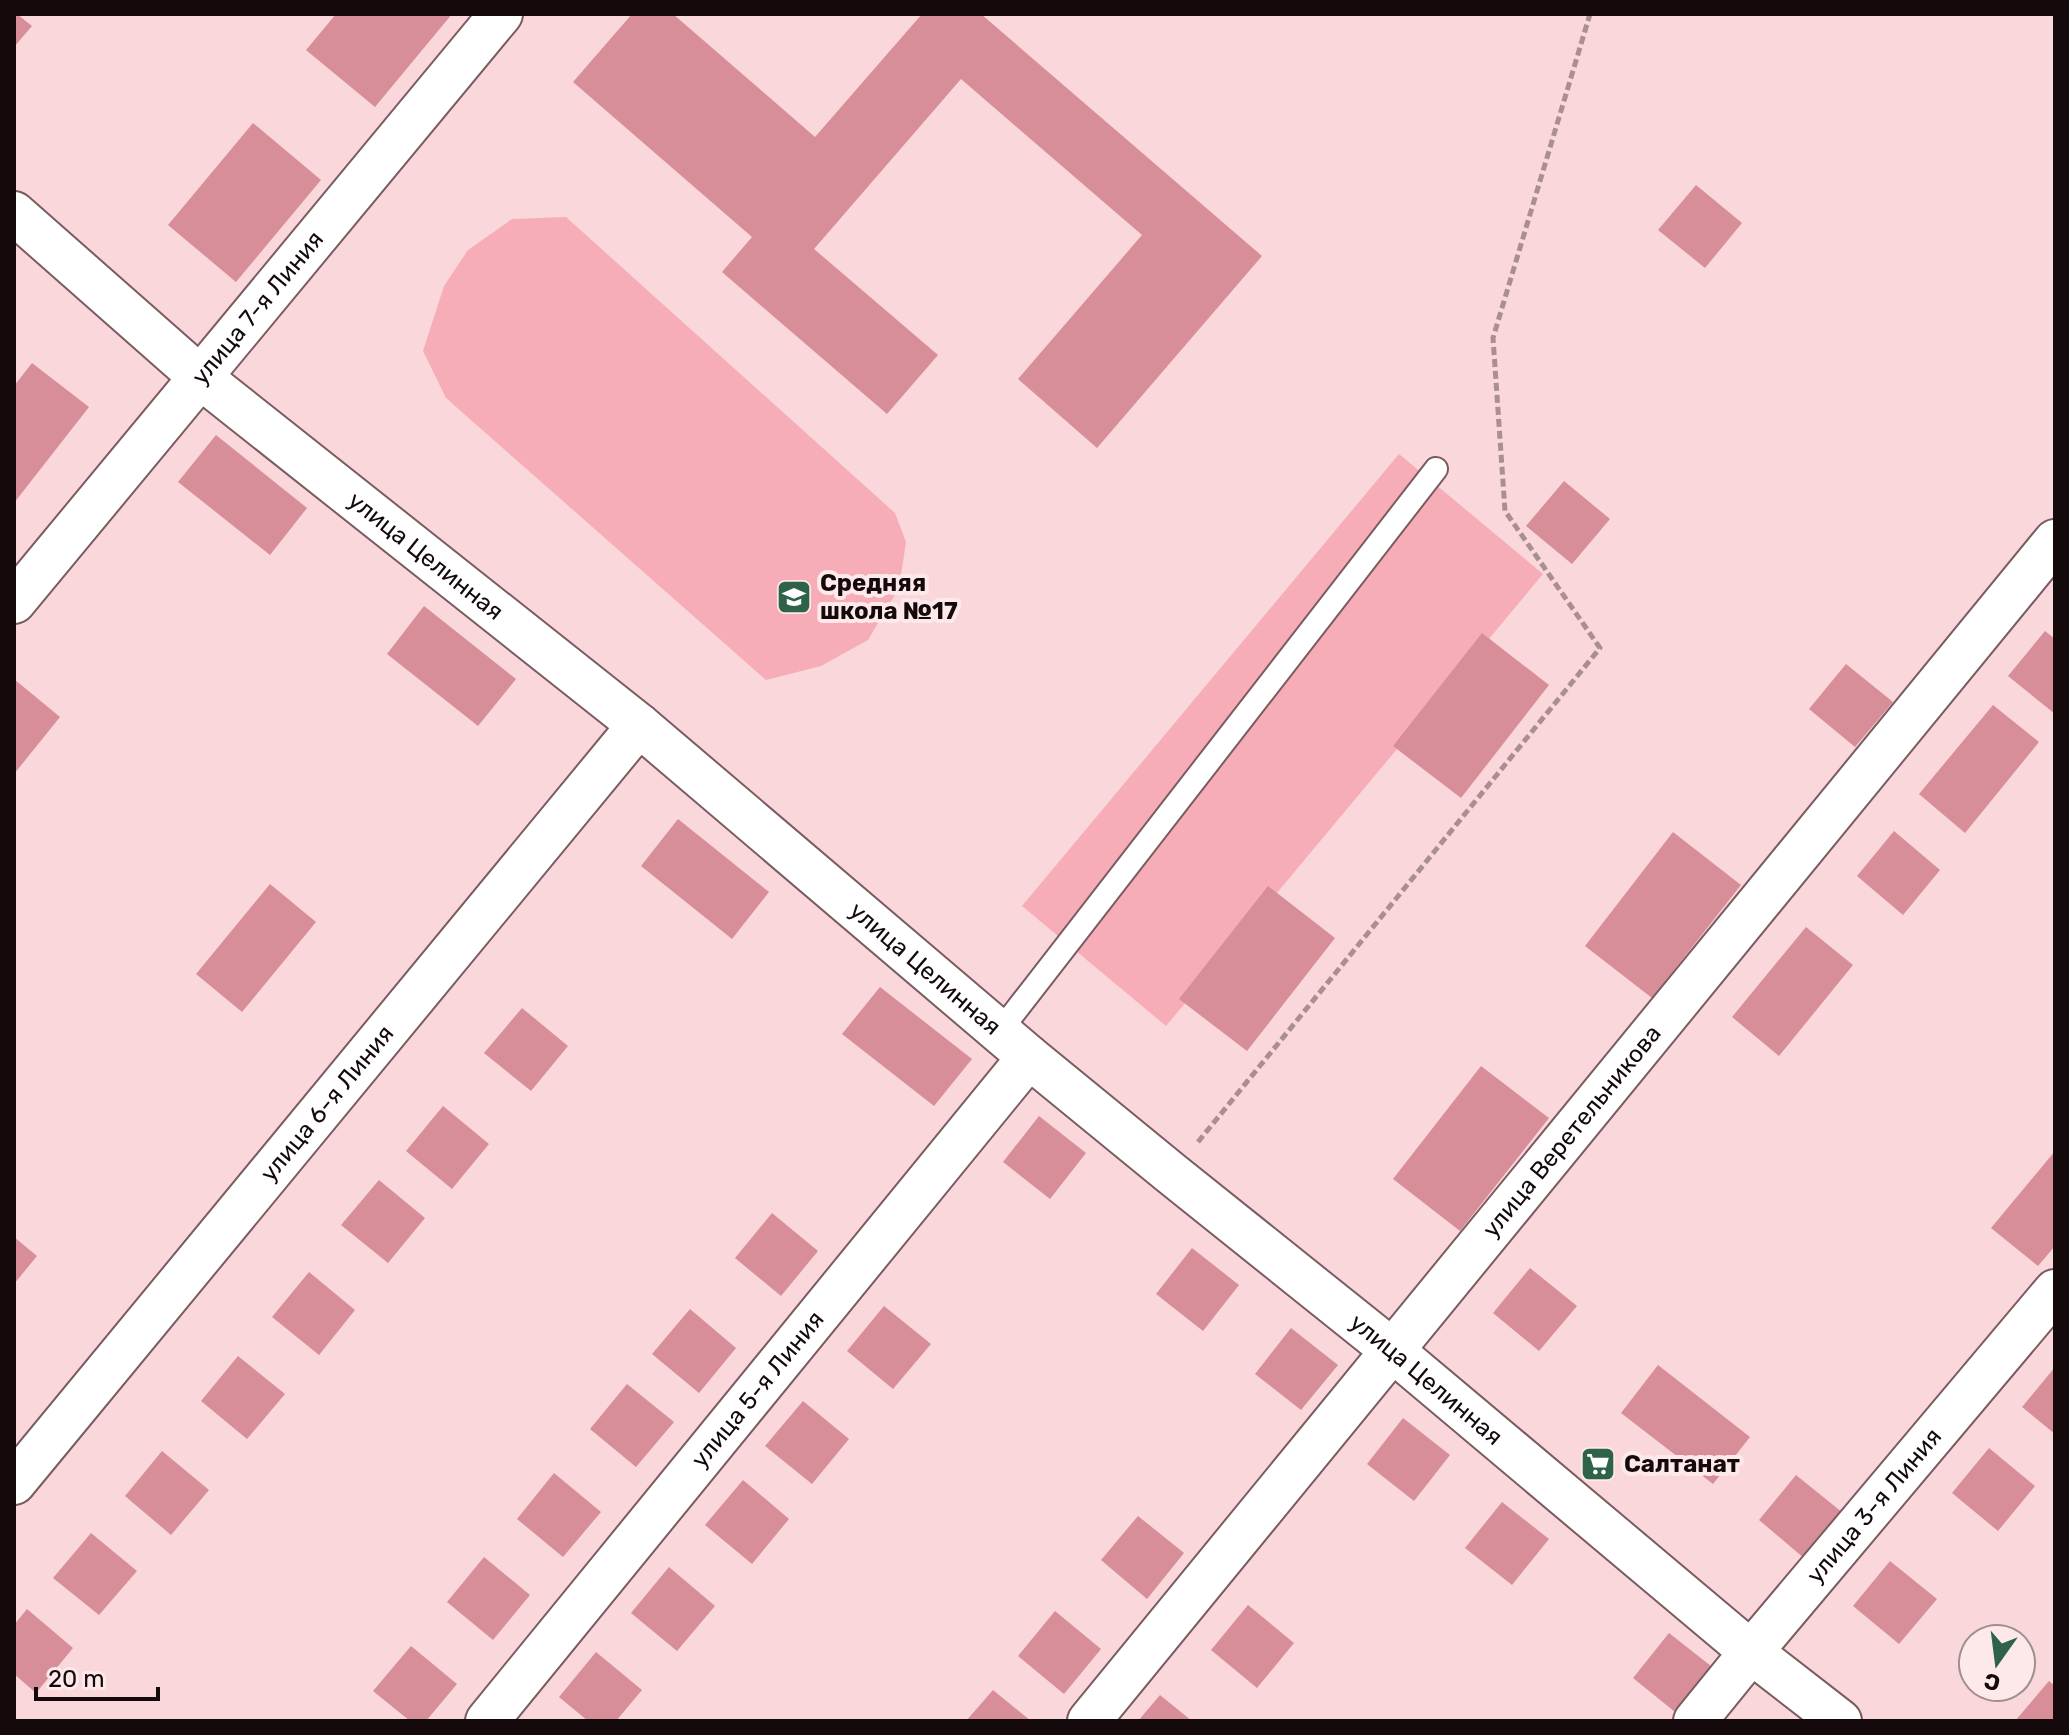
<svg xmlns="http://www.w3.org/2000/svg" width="2069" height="1735" viewBox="0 0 2069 1735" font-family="Rubik,sans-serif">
	<rect width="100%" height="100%" fill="#fad7db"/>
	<!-- green -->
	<path fill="#f7adb7" d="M566,217l329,296 11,29 -7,46 -31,52 -47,26 -55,14 -320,-282 -23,-47 21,-65 24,-36 44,-31z
		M1399,454l144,120 -377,452 -144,-120z"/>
	<!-- building -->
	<path fill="#d78e98" d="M14,14h3l15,12 -18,21z
		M336,14h116l-77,93 -69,-57z
		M632,14h41l142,123 107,-123h59l281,242 -165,192 -79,-69 124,-144 -181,-156 -147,170 124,106 -51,59 -165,-142 30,-35 -179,-155z
		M253,123l68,57 -85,102 -68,-57z
		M1696,185l46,38 -37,45 -47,-38z
		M32,363l57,44 -75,96v-117z
		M216,435l91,73 -37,47 -92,-73z
		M1564,481l46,38 -38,45 -46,-38z
		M424,606l92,73 -38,47 -91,-72z
		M2045,631l10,8v75l-47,-38z
		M1482,633l67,52 -88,113 -68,-52z
		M1846,664l47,38 -38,45 -46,-38z
		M14,679l46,38 -46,57z
		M1993,705l46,37 -74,91 -46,-39z
		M678,819l91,73 -37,47 -91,-73z
		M1894,831l46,39 -37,45 -46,-39z
		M1673,832l68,53 -89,113 -67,-52z
		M270,884l46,38 -74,90 -46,-38z
		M1268,886l67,52 -88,113 -68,-52z
		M1806,927l47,38 -74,91 -47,-39z
		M880,987l92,72 -38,47 -92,-72z
		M522,1008l46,38 -37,45 -47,-38z
		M1481,1066l68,52 -89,113 -67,-52z
		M443,1106l46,38 -37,45 -46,-38z
		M1039,1116l47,37 -36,46 -47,-37z
		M2055,1151v95l-17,20 -47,-38z
		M379,1180l46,38 -37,45 -47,-38z
		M772,1213l46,38 -37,45 -46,-38z
		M14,1237l23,19 -23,28z
		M1192,1248l47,37 -36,46 -47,-37z
		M1530,1268l47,38 -38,45 -46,-38z
		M309,1272l46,38 -36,45 -47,-38z
		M884,1306l47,38 -38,45 -46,-38z
		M690,1309l46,39 -37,45 -47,-39z
		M1291,1328l47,37 -37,45 -46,-36z
		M238,1356l47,38 -38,45 -46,-38z
		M1658,1365l92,72 -37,47 -92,-71z
		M2055,1367v67l-33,-27z
		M627,1384l47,38 -38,45 -46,-38z
		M803,1401l46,38 -37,45 -47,-38z
		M1403,1418l47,37 -36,46 -47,-37z
		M1989,1448l46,38 -37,45 -46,-38z
		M162,1451l47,39 -38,45 -46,-39z
		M554,1473l47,39 -38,45 -46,-38z
		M1796,1475l47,38 -38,46 -46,-39z
		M743,1480l46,39 -37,45 -47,-39z
		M1502,1502l47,37 -37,46 -47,-37z
		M1138,1516l46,37 -37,46 -46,-39z
		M91,1533l46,38 -38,44 -46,-37z
		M484,1557l46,38 -37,45 -46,-38z
		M1890,1561l47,38 -38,45 -46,-38z
		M669,1567l46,39 -38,45 -46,-38z
		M1248,1605l46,38 -37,45 -46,-38z
		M27,1609l46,39 -37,45 -22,-19v-49z
		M1055,1611l46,38 -37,45 -46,-38z
		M1669,1633l47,37 -36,46 -47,-38z
		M411,1646l46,38 -31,37h-16l-37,-30z
		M596,1652l46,38 -26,31h-28l-29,-24z
		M2049,1681l6,5v35h-40z
		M993,1690l38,31h-65z
		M1160,1695l32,26h-54z"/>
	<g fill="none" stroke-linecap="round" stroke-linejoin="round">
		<!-- lane casing -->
		<g stroke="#7a5c60" stroke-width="26">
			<path id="lane" d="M1000,1031l436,-562"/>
		</g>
		<!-- street casing -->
		<g stroke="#7a5c60" stroke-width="46">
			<g id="street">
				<path id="s1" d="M14,213l186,164 439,348 390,332 143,117 221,177 358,301 89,69"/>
				<path id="s2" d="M14,602l487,-588"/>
				<path id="s3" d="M14,1483l625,-758"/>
				<path id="s4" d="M487,1721l542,-664"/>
				<path id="s5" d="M1089,1721l966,-1180"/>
				<path id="s6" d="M1695,1721l56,-69 304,-361"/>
			</g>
		</g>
		<!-- path -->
		<path stroke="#aa8f92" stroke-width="5" stroke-dasharray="8 4" stroke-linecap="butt" d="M1198,1142l402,-494 -95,-137 -12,-173 97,-324"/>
		<!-- lane -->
		<use href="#lane" stroke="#fff" stroke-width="22"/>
		<!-- street -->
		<use href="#street" stroke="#fff" stroke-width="42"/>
	</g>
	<!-- icons -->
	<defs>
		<g id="school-square" transform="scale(1.8)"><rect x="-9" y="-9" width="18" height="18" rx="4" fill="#2e6349" stroke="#fde8ea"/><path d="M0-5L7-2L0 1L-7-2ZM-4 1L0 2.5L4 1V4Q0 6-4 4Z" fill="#fff"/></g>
		<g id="supermarket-square" transform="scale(1.8)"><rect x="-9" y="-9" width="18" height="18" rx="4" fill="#2e6349" stroke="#fde8ea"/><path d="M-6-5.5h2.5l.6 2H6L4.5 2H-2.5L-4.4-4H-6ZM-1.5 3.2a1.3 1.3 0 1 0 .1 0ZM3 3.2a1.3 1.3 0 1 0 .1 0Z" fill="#fff"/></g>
	</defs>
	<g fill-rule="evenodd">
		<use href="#school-square" x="794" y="597"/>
		<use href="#supermarket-square" x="1598" y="1464"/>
	</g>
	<g text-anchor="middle" stroke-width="8" stroke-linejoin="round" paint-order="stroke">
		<!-- street labels -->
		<g font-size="24" fill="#14090b" stroke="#fde8ea">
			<text dy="8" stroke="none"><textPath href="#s2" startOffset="382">улица 7-я Линия</textPath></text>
			<text dy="8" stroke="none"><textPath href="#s1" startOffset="536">улица Целинная</textPath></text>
			<text dy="8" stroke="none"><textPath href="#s1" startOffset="1184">улица Целинная</textPath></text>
			<text dy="8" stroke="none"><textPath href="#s3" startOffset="492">улица 6-я Линия</textPath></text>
			<text dy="8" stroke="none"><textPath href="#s5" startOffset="762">улица Веретельникова</textPath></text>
			<text dy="8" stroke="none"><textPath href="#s1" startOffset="1832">улица Целинная</textPath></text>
			<text dy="8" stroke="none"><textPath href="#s4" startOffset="428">улица 5-я Линия</textPath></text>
			<text dy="8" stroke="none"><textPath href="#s6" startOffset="280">улица 3-я Линия</textPath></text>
		</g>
		<!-- poi labels -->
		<g font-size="24" font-weight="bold" fill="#14090b" stroke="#fde8ea" text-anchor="start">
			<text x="820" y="591">Средняя<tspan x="820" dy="28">школа №17</tspan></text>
			<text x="1624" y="1472">Салтанат</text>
		</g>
	</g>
	<!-- border -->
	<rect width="2069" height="1735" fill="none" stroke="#14090b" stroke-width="32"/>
	<!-- north arrow -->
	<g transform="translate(1997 1663) rotate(194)"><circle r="38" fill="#fde8ea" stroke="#a08f91" stroke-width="2"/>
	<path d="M0-6L14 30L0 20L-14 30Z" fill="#2e6349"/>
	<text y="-12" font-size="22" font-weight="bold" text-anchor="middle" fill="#14090b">С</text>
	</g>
	<!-- scale -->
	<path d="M36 1687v12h122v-12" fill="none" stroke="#14090b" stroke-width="4"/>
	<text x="48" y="1687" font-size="24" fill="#14090b" stroke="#fde8ea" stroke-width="6" paint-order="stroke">20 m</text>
</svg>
